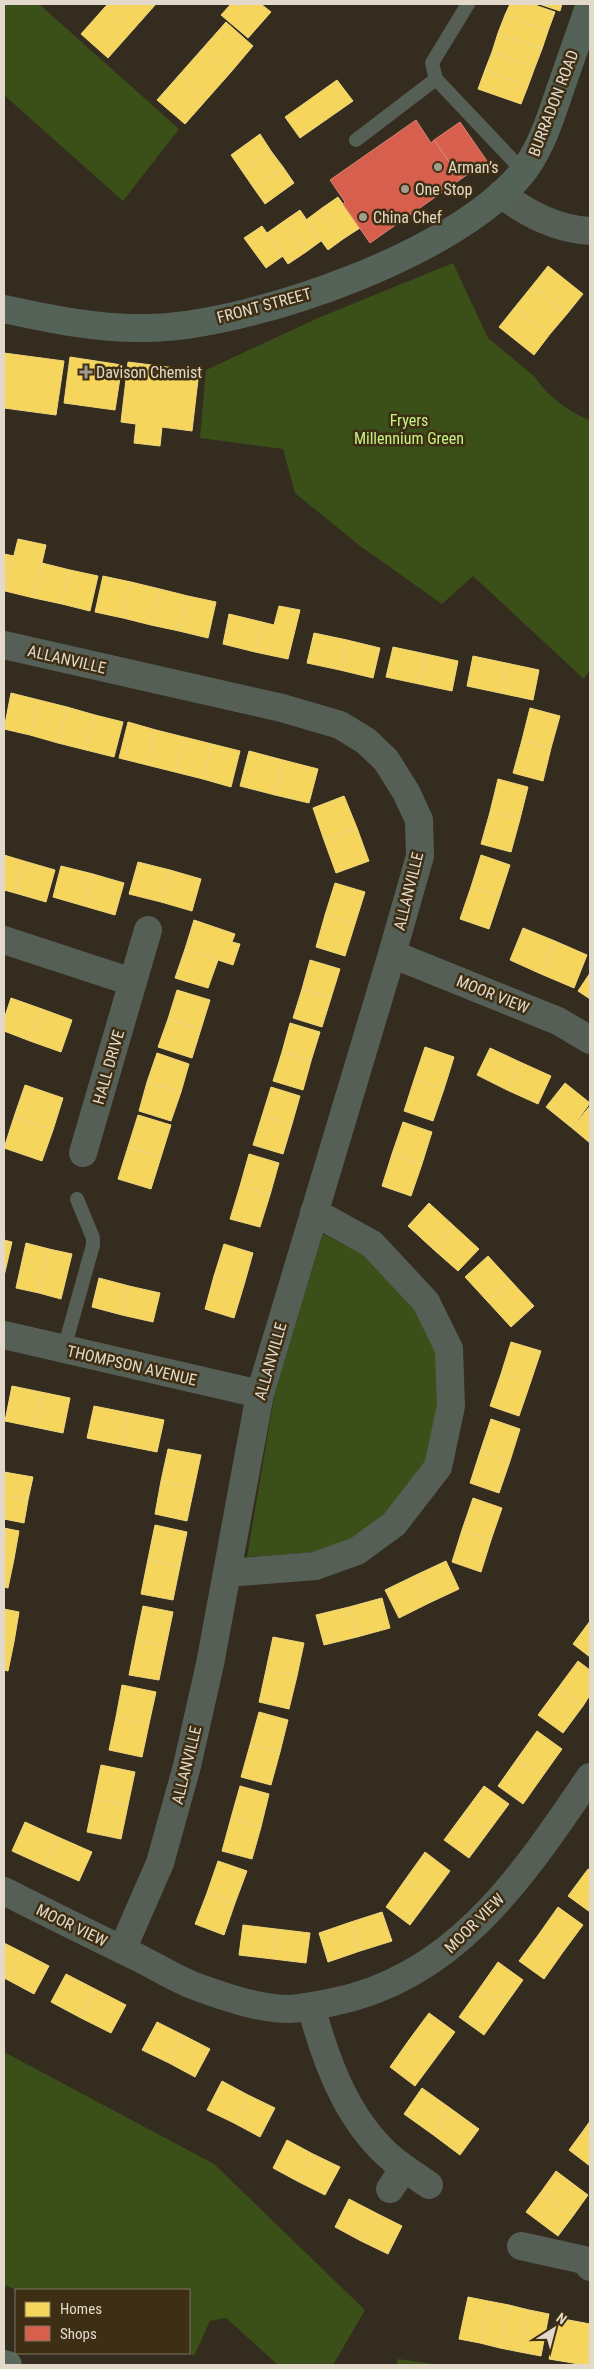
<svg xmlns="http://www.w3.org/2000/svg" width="594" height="2369" viewBox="0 0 594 2369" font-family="'Roboto Condensed',sans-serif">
	<rect width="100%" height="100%" fill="#342c1e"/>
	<!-- green -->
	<path fill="#3b4f18" d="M4,4h35l140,125 -56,72 -119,-106z
		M453,263l35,75 47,39c12,19 35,36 55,43v249l-6,10 -111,-103 -31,28 -82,-58 -65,-53 -12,-44 -83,-11 6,-68 112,-52z
		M323,1234l43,22 50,55 22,41 3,51 -13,58 -40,54 -37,28 -34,9 -70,5 28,-165z
		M4,2052l210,112 151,146 -32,55h-55l-52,-47 -16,3 -16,35 -8,-3h3v-63h-172l-13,-5z
		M398,2359l43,6h-45z"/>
	<!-- homes -->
	<path fill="#f6d55c" stroke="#f0d67d" d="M108,4h48l-24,27 -27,-24z
		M231,4h30l10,8 -23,26 -27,-23z
		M510,4h22l23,8 -7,19 -43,-16z
		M539,4h23l-2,7z
		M105,7l27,24 -24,27 -27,-24z
		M505,15l43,16 -6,18 -44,-16z
		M226,22l27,24 -22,26 -28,-24z
		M498,33l44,16 -7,18 -43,-15z
		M203,48l28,24 -23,26 -28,-24z
		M492,52l43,15 -7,19 -43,-16z
		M485,70l43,16 -7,18 -43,-15z
		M180,74l28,24 -23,26 -28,-24z
		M337,80l16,21 -53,37 -15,-21z
		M260,134l11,17 -29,20 -11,-16z
		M271,151l12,16 -30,20 -11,-16z
		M283,167l11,16 -29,21 -12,-17z
		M338,197l22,31 -17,11 -21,-31z
		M322,208l21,31 -15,11 -22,-30z
		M300,210l21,31 -15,11 -22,-31z
		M284,221l22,31 -18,12 -21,-31z
		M262,226l21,30 -17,12 -22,-30z
		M548,266l35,28 -16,20 -35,-28z
		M532,286l35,28 -17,20 -35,-27z
		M515,307l35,27 -16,21 -35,-28z
		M4,353l60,8 -8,54 -52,-7z
		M70,357l52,8 -7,45 -51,-7z
		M128,362l71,9 -7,60 -30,-4 -2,19 -26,-3 2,-19 -15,-2z
		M18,539l28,6 -12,53 -29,-7z
		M4,554l10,2 -9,35h-1z
		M42,563l28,7 -8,34 -28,-6z
		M70,570l28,6 -8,35 -28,-7z
		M103,576l28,6 -8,36 -28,-6z
		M131,582l29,7 -9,36 -28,-7z
		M160,589l28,7 -9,35 -28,-6z
		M188,596l28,6 -8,36 -29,-7z
		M279,606l21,4 -12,49 -33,-7 7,-30 12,3z
		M229,614l33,8 -7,30 -32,-8z
		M314,633l33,7 -7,30 -33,-7z
		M347,640l33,8 -7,30 -33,-8z
		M393,647l33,7 -7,30 -33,-7z
		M426,654l32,7 -6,30 -33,-7z
		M473,656l33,7 -6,30 -33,-7z
		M506,663l33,7 -6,30 -33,-7z
		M11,693l28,7 -9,35 -26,-6z
		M39,700l28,7 -9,36 -28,-8z
		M67,707l28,8 -9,35 -28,-7z
		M530,708l30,8 -9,32 -29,-8z
		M95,715l28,7 -9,35 -28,-7z
		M128,722l28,8 -9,35 -28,-7z
		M156,730l28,7 -9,35 -28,-7z
		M184,737l28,7 -9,35 -28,-7z
		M522,740l29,8 -8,33 -30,-8z
		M212,744l28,7 -9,36 -28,-8z
		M249,751l34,9 -8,35 -35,-9z
		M283,760l35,9 -9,34 -34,-8z
		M498,779l30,8 -8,32 -30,-7z
		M344,796l13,32 -33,12 -11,-32z
		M490,812l30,7 -9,33 -30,-8z
		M357,828l12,33 -33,12 -12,-33z
		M4,855l20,6 -9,32 -11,-3z
		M481,855l29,10 -10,31 -29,-9z
		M24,861l31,9 -9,32 -31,-9z
		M138,862l32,8 -9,32 -32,-8z
		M61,866l32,8 -9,32 -31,-9z
		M170,870l31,9 -9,32 -31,-9z
		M93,874l31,9 -9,32 -31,-9z
		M335,883l30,9 -10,32 -30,-9z
		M471,887l29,9 -11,33 -29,-10z
		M325,915l30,9 -10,32 -29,-9z
		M194,920l41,14 -3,8 8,2 -7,21 -48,-16z
		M523,928l32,13 -14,33 -31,-14z
		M555,941l32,14 -13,33 -33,-14z
		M185,949l33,11 -10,28 -33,-10z
		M310,960l30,9 -9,29 -29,-9z
		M590,973v26l-12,-8z
		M302,989l29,9 -9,29 -29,-9z
		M177,990l33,10 -9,29 -33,-10z
		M11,998l31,11 -12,32 -26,-10v-12z
		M42,1009l30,11 -11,32 -31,-11z
		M168,1019l33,10 -9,29 -34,-11z
		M290,1023l30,9 -9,29 -29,-9z
		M425,1047l29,10 -10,32 -30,-9z
		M490,1048l30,14 -13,28 -30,-15z
		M282,1052l29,9 -8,29 -30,-9z
		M157,1053l32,11 -8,28 -34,-10z
		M520,1062l31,14 -13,28 -31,-14z
		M414,1080l30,9 -11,32 -29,-10z
		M147,1082l34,10 -10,29 -32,-10z
		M565,1083l25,20 -18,25 -26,-21z
		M25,1085l38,13 -10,32 -39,-13z
		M271,1087l29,9 -8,28 -30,-8z
		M590,1106v37l-18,-15z
		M138,1115l33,10 -10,32 -33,-10z
		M262,1116l30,8 -9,30 -30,-9z
		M14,1117l39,13 -11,31 -38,-13z
		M403,1122l29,10 -10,32 -30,-10z
		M128,1147l33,10 -10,32 -33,-10z
		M249,1154l30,9 -9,32 -30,-9z
		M392,1154l30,10 -11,32 -29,-10z
		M240,1186l30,9 -10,32 -30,-8z
		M429,1203l25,23 -21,23 -25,-23z
		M454,1226l25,23 -21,22 -25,-22z
		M4,1240l8,2 -8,34z
		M26,1243l23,6 -10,44 -23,-5z
		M224,1244l29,9 -9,32 -30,-9z
		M49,1249l23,5 -11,45 -22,-6z
		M488,1256l23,25 -23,21 -23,-25z
		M214,1276l30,9 -10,33 -29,-9z
		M99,1278l30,8 -7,29 -30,-8z
		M511,1281l23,25 -23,21 -23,-25z
		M129,1286l31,7 -7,29 -31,-7z
		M511,1342l30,9 -11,33 -29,-10z
		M501,1374l29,10 -11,32 -29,-10z
		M12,1386l29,6 -7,35 -29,-6z
		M41,1392l29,6 -7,35 -29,-6z
		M94,1406l35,7 -7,32 -35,-7z
		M129,1413l35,7 -7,32 -35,-7z
		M491,1419l29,10 -10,32 -30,-9z
		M168,1449l33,6 -7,33 -33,-7z
		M480,1452l30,9 -11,32 -29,-10z
		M4,1472l29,5 -5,23 -24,-5z
		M161,1481l33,7 -7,33 -32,-7z
		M4,1495l24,5 -4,23 -20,-4z
		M473,1498l29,10 -11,32 -29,-10z
		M155,1525l32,7 -7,34 -32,-7z
		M4,1528l15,3 -5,28 -10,-2z
		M462,1530l29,10 -10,32 -29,-10z
		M4,1557l10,2 -6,29 -4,-1z
		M148,1559l32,7 -7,34 -32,-6z
		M446,1561l13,28 -30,14 -13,-28z
		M416,1575l13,28 -30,15 -14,-28z
		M382,1598l8,30 -33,9 -8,-30z
		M143,1606l30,6 -7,34 -30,-6z
		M349,1607l8,30 -33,8 -8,-30z
		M4,1609l15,3 -5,30 -10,-2z
		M590,1621v36l-17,-13z
		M273,1637l31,6 -7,33 -31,-6z
		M4,1640l10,2 -6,29 -4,-1z
		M136,1640l30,6 -7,34 -30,-5z
		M578,1661l12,9v25l-7,11 -25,-18z
		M266,1670l31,6 -8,33 -30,-7z
		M122,1685l34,7 -7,32 -33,-7z
		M558,1688l25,18 -20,27 -25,-18z
		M259,1712l29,8 -8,32 -30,-7z
		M116,1717l33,7 -7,33 -33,-7z
		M537,1731l25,18 -20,28 -25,-18z
		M250,1745l30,7 -9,33 -30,-8z
		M517,1759l25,18 -19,27 -25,-18z
		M101,1765l34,7 -7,33 -34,-6z
		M240,1786l29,8 -8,33 -30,-9z
		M484,1786l25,18 -20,27 -25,-18z
		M94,1799l34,6 -7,34 -34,-7z
		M464,1813l25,18 -20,27 -25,-18z
		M231,1818l30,9 -9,32 -30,-8z
		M25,1822l33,15 -13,29 -33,-15z
		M58,1837l34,15 -13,29 -34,-15z
		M425,1852l25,19 -20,27 -25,-18z
		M218,1861l29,10 -12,32 -28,-10z
		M588,1869l2,1v42l-22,-16z
		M405,1880l25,18 -20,27 -24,-18z
		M207,1893l28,10 -11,32 -29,-11z
		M558,1907l25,18 -20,27 -24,-18z
		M382,1912l10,29 -32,10 -9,-29z
		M351,1922l9,29 -32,11 -9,-29z
		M243,1925l33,4 -3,30 -34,-4z
		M276,1929l34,4 -4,30 -33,-4z
		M539,1934l24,18 -19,27 -25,-18z
		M4,1943l18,9 -14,28 -4,-2z
		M22,1952l27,14 -15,28 -26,-14z
		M498,1962l25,18 -20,28 -24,-19z
		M66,1974l29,15 -14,29 -30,-16z
		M95,1989l31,16 -15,28 -30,-15z
		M479,1989l24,19 -19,27 -25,-18z
		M429,2013l26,19 -20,27 -26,-19z
		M157,2022l26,13 -14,28 -27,-13z
		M183,2035l27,14 -15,28 -26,-14z
		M409,2040l26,19 -20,27 -25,-19z
		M222,2081l26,14 -14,28 -27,-13z
		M422,2088l28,20 -18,26 -28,-20z
		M248,2095l27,13 -15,29 -26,-14z
		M450,2108l29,21 -19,26 -28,-21z
		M590,2121v15l-7,-5z
		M583,2131l7,5v30l-21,-16z
		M287,2140l26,14 -14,28 -26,-14z
		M313,2154l27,13 -15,28 -26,-13z
		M556,2171l32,24 -15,21 -32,-24z
		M541,2192l32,24 -15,20 -32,-24z
		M349,2199l27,14 -15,28 -26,-14z
		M376,2213l26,13 -14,28 -27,-13z
		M468,2297l20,4 -8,42 -21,-4z
		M488,2301l21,4 -9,43 -20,-5z
		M509,2305l20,5 -9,42 -20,-4z
		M529,2310l20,4 -8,42 -21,-4z
		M558,2318l32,6v15l-5,26 -36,-6z
		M590,2339v26h-5z"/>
	<!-- shops -->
	<path fill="#d6604d" stroke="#da8472" d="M416,120l15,23 3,-3 27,39 -91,64 -27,-39 2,-2 -15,-22z
		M460,122l27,39 -26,18 -27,-39z"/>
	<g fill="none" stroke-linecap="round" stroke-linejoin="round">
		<!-- lane -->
		<path stroke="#565f56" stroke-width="14" d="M468,4l-36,59 4,16 87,92
			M356,140l80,-61
			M64,1349l29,-104v-7l-16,-39"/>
		<!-- street -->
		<path stroke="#565f56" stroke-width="28" d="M501,194c27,20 55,35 89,37
			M4,645l278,63 58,17 26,16 20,19 20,32 13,28 1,36 -28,98 -132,440 -50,270 -23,102 -27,97 -38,87
			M4,940l128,42
			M392,954l166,67 32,19
			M83,1153l65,-223
			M4,1335l256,59
			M227,1573l88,-7 42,-15 37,-27 44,-57 13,-61 -2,-57 -23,-47 -54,-58 -58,-32
			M4,1891c45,23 90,45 135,67 20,10 40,23 61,30 28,10 60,21 89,21 15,-1 30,-4 44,-7 123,-24 191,-128 257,-225
			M311,2006c16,60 40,125 93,162
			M390,2189l14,-21 25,17
			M521,2246l63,14 6,7"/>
		<!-- secondary -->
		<path stroke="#556258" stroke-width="28" d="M4,309c46,10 94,20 142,19 103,-1 316,-75 379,-159 17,-23 26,-53 35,-79 10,-29 20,-58 30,-86"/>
		<!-- primary -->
		<path stroke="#59685d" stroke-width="28" d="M4,2364l4,1"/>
	</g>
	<!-- markers -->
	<g fill="#a69c8e" stroke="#3e2f14" stroke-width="2">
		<circle cx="438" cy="167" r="5"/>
		<circle cx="405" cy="189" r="5"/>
		<circle cx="363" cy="217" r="5"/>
		<path d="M83.5 364.5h5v5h5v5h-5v5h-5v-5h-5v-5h5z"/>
	</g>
	<g text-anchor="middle" stroke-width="5" stroke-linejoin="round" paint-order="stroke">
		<!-- street labels -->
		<g font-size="16" fill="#e3d9ca" stroke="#3e2f14">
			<text transform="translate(553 103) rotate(-69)" y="6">BURRADON ROAD</text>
			<text transform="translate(264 305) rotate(-15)" y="6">FRONT STREET</text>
			<text transform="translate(67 659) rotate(13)" y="6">ALLANVILLE</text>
			<text transform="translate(408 891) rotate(-76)" y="6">ALLANVILLE</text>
			<text transform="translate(493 994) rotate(22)" y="6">MOOR VIEW</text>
			<text transform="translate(108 1067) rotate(-74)" y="6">HALL DRIVE</text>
			<text transform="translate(270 1361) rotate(-74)" y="6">ALLANVILLE</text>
			<text transform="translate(132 1365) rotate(13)" y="6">THOMPSON AVENUE</text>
			<text transform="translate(186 1765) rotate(-76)" y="6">ALLANVILLE</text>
			<text transform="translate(474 1923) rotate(-45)" y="6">MOOR VIEW</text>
			<text transform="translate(72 1925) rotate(26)" y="6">MOOR VIEW</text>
		</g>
		<!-- poi labels -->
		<g font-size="16" fill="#e3d9ca" stroke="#3e2f14" text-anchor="start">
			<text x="448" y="173">Arman’s</text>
			<text x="415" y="195">One Stop</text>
			<text x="373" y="223">China Chef</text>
			<text x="96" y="378">Davison Chemist</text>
		</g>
		<!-- park labels -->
		<g font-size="16" fill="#c4f583" stroke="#3e2f14">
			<text x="409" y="426">Fryers<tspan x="409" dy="18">Millennium Green</tspan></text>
		</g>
	</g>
	<!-- border -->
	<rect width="594" height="2369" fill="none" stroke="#e3d9ca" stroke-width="10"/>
	<!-- legend -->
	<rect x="15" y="2289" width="175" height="65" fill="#3e2f14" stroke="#80735d"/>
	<rect x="25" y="2302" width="25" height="15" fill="#f6d55c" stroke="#80735d"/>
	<text x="60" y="2314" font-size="15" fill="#e3d9ca">Homes</text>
	<rect x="25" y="2326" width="25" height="15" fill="#d6604d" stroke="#80735d"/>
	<text x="60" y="2339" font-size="15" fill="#e3d9ca">Shops</text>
	<!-- north arrow -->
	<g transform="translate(554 2329) rotate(36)" stroke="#3e2f14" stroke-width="4" paint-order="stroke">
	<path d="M0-4L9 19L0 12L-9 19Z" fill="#e3d9ca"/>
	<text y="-8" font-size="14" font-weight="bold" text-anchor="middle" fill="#e3d9ca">N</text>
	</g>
</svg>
